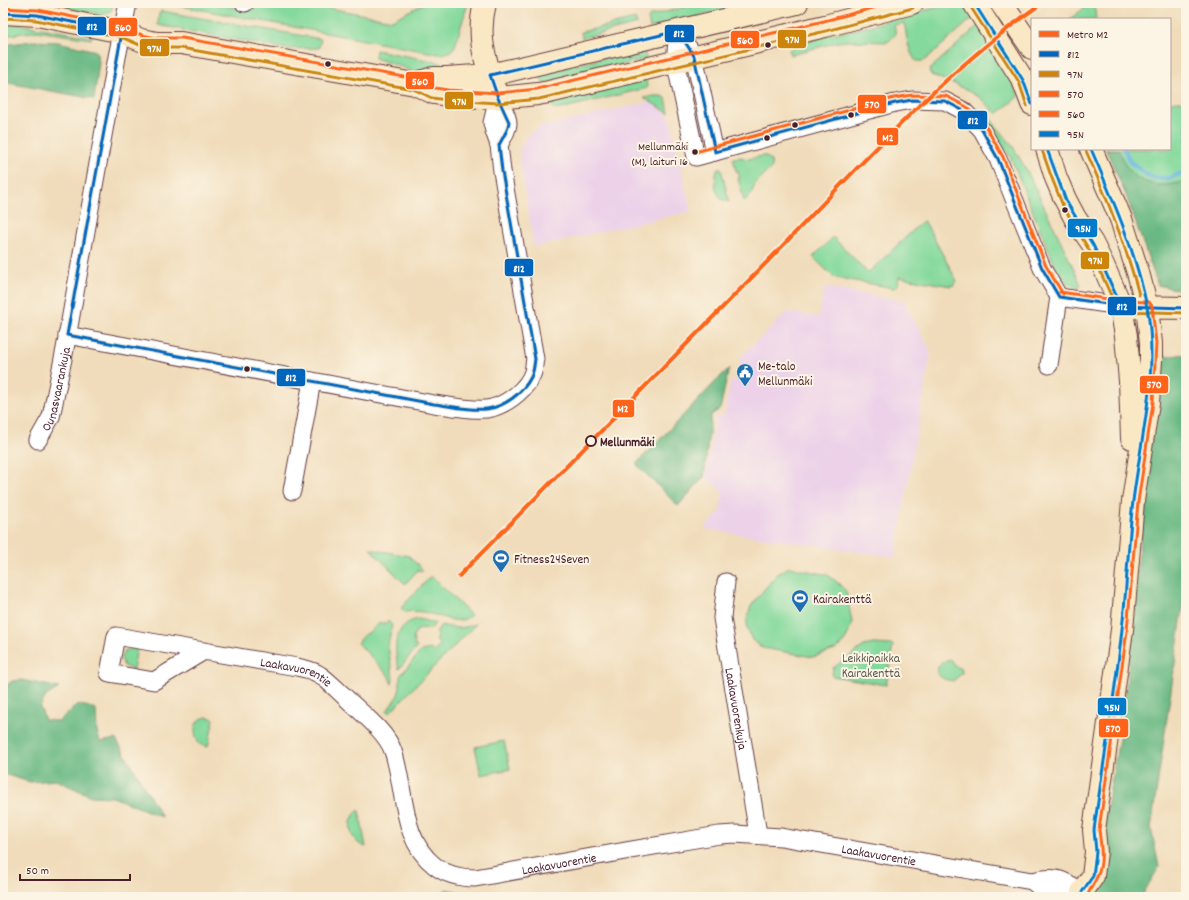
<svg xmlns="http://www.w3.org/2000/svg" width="1189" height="900" viewBox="0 0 1189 900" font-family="Dekko,sans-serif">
	<rect width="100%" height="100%" fill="#fcf5e5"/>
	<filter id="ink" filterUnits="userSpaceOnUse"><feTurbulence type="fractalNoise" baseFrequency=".025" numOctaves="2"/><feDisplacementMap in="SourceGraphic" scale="8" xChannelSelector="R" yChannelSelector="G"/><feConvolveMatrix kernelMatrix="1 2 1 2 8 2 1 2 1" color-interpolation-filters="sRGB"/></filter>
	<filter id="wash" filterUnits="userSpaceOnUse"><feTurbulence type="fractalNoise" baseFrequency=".012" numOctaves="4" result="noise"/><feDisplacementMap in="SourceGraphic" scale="16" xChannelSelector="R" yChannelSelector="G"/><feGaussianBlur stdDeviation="0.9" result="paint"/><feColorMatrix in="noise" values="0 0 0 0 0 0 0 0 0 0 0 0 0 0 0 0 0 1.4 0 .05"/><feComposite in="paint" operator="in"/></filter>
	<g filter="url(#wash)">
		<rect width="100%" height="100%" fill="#f0dcba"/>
		<!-- built -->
		<path fill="#ecd1e9" d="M650,102l19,13 22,96 -157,36 -14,-85v-14l7,-12 12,-9z
			M824,287l80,14 27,51 -36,205 -191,-28 16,-17 3,-20 -17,-14v-4l10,-59 8,1 7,-36 6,1 4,-25 46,-44 32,5z"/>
		<!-- green -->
		<path fill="#84d99c" stroke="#677c64" d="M36,3h72l6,2 -4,7 -8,3z
			M165,3h41l47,7 1,-7h48l90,17 33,-17h43l-13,43c-4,6 -9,8 -16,8z
			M701,3h53l-104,25 -2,-10 2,-2z
			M1091,3h3l2,16h-26z
			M953,4l11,3 11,9 -51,45h-8c-9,-11 -9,-26 -12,-38l-10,2 2,9 -8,8 -40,-1 -10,1 -48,13 -1,-5 36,-15 33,-6 68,-19z
			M161,11l160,28 -2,9 -33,1 -128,-24 1,-12z
			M635,19l2,5 -55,14 -1,-6z
			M3,23l14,1 75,13 -1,2 -54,-8 -34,5z
			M982,25l37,71 -22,18 -18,-17 -24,-13 -24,-9 -2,-5 49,-44z
			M644,48l2,11 -103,25 -3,-10z
			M376,50l61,12 6,2 1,5 -18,3 -13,-1 -38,-13z
			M646,77l1,11 -87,21c-7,1 -8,-2 -12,-8z
			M654,96h8l4,2 3,15 -25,-15z
			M1178,101l8,1v189l-28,-6 -32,-90 -20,-46h64v-47z
			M985,112l27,33 14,24 49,102 6,14 -2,3c-9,-2 -15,-7 -21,-15l-48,-117 -28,-41z
			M763,156h3l5,5 1,6 -17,17 -4,11 -7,6 -6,-23h2l-2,-7h-2l-3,-13 7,-1 8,2z
			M718,168h3l8,34c-15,-2 -16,-23 -11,-34z
			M924,220l33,61 -3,4 -3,1 -52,-9 -1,8 -4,3 -61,-11 -20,-20 20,-20 35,36z
			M370,549l39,7 13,13v3l-4,-2 -13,14z
			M789,567l39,8 10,8 8,8 6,31 -4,12 -5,10 -8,6 -22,7 -50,-9 -11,-8 -5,-12v-9l4,-13 25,-31z
			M431,576l40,39c-12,11 -26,2 -40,-1 -8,-3 -17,-3 -26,-2l-4,-4z
			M419,619l16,4 -4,6 -8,-1 -7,3 -3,6 2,9 2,1 -18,22c-6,-20 -6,-46 20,-50z
			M388,621l4,4 -4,21 5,33 -1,5 -4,-9 -30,-32 6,-8 6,-3 9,-9h8z
			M476,624l-87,89 -2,-2 11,-16 2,-8v-11l21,-25 10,-2 3,3 6,-7 -3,-3v-11l4,-6c16,4 19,4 35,-1z
			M873,644l20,1 -7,40 -54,-9 1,-8 31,-22z
			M133,648h4l-4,22 -9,-4 -3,-8 3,-7z
			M950,659l4,6 8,5v3l-9,8c-4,-1 -9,-1 -12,-4 -10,-7 1,-16 9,-18z
			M207,717l7,2 -6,28 -9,-3c-6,-11 -7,-24 8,-27z
			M504,741l6,28 -29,6 -6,-28z
			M359,810l7,37c-17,-5 -21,-26 -7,-37z"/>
		<!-- forest -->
		<path fill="#6bb984" stroke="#5a6c58" d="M32,41l26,1 38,9 3,11 -5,37 -91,-17v-37z
			M1106,149h12c3,6 5,12 8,17 13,20 40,23 60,14v111l-28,-6 -32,-90z
			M1186,354v233l-35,241 8,39 -15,25v5h-52l5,-16 10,-74 16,-91 8,-73 25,-285z
			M729,368l-9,41 -9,6 -7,62 -26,29 -42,-42z
			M22,680l37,8 -13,8 -6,11 5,13 14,1 19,-17 18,5 1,22 3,11 16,-3 46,78 -49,-20 -22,-1 -35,-16 -26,2 -27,-8v-86l9,-7z
			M446,889l19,4v4h-28z"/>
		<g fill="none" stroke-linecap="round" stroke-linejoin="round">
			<!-- stream -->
			<path stroke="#67b6e1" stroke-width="4.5" d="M1124,149l6,13 20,15 17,2 18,-7"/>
		</g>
	</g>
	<g filter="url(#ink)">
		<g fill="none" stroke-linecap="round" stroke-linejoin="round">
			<!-- street casing -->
			<g stroke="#633b40" stroke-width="19">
				<g id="street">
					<path d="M244,3h1"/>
					<path d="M678,31l-3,30 21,96 199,-54 17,-3 33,1 19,10 18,19 16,29 44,109 17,29"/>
					<path d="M688,47l6,9 21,96"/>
					<path d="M498,98c11,24 15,23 1,47"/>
					<path d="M1059,297l62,9"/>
					<path d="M67,335l367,69c16,2 43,8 58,4 17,-5 36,-20 41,-36 1,-4 1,-9 2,-13l-33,-188 -3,-26 -5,-14 -2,-8 6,-25"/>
					<path d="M1049,365l10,-68"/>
					<path id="s1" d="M38,440l13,-23 14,-68 52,-292 11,-54"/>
					<path d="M292,491l20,-110"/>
					<path id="s2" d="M726,582l-4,36 36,216"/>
					<path id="s3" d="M204,651l-50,30 -45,-8 7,-37 181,31c8,2 16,3 23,8 9,6 17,15 25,22 15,15 41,34 48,54 13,38 7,88 42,115 12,9 25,12 40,12l156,-28 88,-15 16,-1 46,3 251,44c23,-6 31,-2 50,11"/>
					<path d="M1032,881l12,10 18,3 20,-2"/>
				</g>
			</g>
			<!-- secondary casing -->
			<g stroke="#633b40" stroke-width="24">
				<path id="secondary" d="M485,3c-8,32 -1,54 9,84
					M974,3l49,77 9,24
					M1001,3l31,45
					M3,13l34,2 85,17 19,8 16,3h24l234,41 19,9 13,2 51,3 40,-4 11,-2 276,-66 87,-23
					M415,84l18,-6h14l43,-3 307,-72
					M1047,149l9,29 9,21 10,19 17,25 11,22 18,41 5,30 4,45 2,57
					M1133,307l53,1
					M1082,892l11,-16 3,-24 -2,-22 28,-200 11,-129 15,-98 3,-42v-18l-4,-36 -8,-31 -18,-57 -30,-70"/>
			</g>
			<!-- street -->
			<use href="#street" stroke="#fff" stroke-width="17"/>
			<!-- secondary -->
			<use href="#secondary" stroke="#fae7c3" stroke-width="22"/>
			<!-- bus-1 casing -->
			<g stroke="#fcf5e5" stroke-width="6">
				<path id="bus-1" d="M3,13l34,2 85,17
					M1059,297l62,9 65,2
					M67,335l367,69c17,2 35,7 53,5 17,-2 36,-16 44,-32 3,-6 3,-12 4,-18l-33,-188 -3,-26 8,-15 2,-8 -11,-24 -8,-23 188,-44 16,25 21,96 180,-49 17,-3 33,1 19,10 18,19 16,29 44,109 17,29
					M67,335l55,-303"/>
			</g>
			<!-- bus-2 casing -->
			<g stroke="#fcf5e5" stroke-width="6">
				<path id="bus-2" d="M970,6l49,76 8,24
					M3,18l33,2 85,17 19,8 16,3h25l232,41 19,9 15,2 51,3 41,-4 287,-68 87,-23
					M1042,150l9,26 12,30 32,54 22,49 4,2 65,2
					M1086,151c21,47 40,94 53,144"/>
			</g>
			<!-- bus-3 casing -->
			<g stroke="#fcf5e5" stroke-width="6">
				<path id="bus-3" d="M695,152l199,-54 18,-3 34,1 21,11 19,20 17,30 43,109 17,28
					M1060,292l61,9 28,1 3,4 4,37 -3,60 -15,99 -11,129 -28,199c2,15 5,33 -2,47 -3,7 -8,13 -10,20"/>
			</g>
			<!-- bus-4 casing -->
			<g stroke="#fcf5e5" stroke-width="6">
				<path id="bus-4" d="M3,8l35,2 85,17 19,8 15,3h25l234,41 19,9 13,2 50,3 39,-4 287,-68 68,-18"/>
			</g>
			<!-- bus-5 casing -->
			<g stroke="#fcf5e5" stroke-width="6">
				<path id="bus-5" d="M974,3l49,77 9,24
					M1047,149l19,52 27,44 28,61
					M1082,892l11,-16 3,-24 -2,-22c9,-67 21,-134 28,-201 5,-42 6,-86 11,-128 8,-64 26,-129 14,-194 -11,-55 -34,-107 -56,-158"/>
			</g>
			<!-- bus-1 -->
			<use href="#bus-1" stroke="#0065bd" stroke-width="3"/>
			<!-- bus-2 -->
			<use href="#bus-2" stroke="#cc840b" stroke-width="3"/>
			<!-- bus-3 -->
			<use href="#bus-3" stroke="#ff6319" stroke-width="3"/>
			<!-- bus-4 -->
			<use href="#bus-4" stroke="#ff6319" stroke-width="3"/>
			<!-- bus-5 -->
			<use href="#bus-5" stroke="#007ac9" stroke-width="3"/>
			<!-- metro-1 casing -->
			<g stroke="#fcf5e5" stroke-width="7">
				<path id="metro-1" d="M459,576c102,-105 206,-209 308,-314 88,-91 171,-186 275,-259"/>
			</g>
			<!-- metro-1 -->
			<use href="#metro-1" stroke="#ff6319" stroke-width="4"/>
		</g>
	</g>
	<!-- icons -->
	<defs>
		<g id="civic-pin" transform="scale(0.9)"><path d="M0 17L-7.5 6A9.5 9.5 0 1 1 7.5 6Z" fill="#1f6fb2" stroke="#fcf5e5"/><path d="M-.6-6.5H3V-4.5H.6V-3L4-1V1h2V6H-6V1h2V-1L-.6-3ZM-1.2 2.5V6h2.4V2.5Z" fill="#fff"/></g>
		<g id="stadium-pin" transform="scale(0.9)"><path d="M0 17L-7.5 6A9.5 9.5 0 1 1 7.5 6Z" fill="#1f6fb2" stroke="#fcf5e5"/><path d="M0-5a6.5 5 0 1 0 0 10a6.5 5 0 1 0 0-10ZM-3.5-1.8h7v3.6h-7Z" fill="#fff"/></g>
	</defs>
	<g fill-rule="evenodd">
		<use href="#civic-pin" x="745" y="372"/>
		<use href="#stadium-pin" x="501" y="558"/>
		<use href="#stadium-pin" x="800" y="598"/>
	</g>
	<!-- markers -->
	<g fill="#4a1f2b" stroke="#fcf5e5" stroke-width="1.5">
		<circle cx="768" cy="45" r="3.5"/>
		<circle cx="328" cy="64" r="3.5"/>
		<circle cx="851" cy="115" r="3.5"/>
		<circle cx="795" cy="125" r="3.5"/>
		<circle cx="767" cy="138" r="3.5"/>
		<circle cx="695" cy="152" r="3.5"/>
		<circle cx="1065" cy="210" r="3.5"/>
		<circle cx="247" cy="369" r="3.5"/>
	</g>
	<circle fill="#fcf5e5" stroke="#4a1f2b" stroke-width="2" cx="591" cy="441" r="5"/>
	<g text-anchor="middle" stroke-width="4" stroke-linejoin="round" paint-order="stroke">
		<!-- bus labels -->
		<g font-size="12" fill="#4a1f2b" stroke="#fcf5e5" text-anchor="end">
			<text x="688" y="150">Mellunmäki<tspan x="688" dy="15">(M), laituri 16</tspan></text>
		</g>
		<!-- poi labels -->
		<g font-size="13" fill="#4a1f2b" stroke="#fcf5e5" text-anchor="start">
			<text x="758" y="370">Me-talo<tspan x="758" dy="15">Mellunmäki</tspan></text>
			<text x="514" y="563">Fitness24Seven</text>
			<text x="813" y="603">Kairakenttä</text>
		</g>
		<!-- street labels -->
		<g font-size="13" fill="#4a1f2b" stroke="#fcf5e5">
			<text dy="5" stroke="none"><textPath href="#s1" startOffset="55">Ounasvaarankuja</textPath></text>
			<text dy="5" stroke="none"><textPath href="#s3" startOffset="326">Laakavuorentie</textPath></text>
			<text dy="5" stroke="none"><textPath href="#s2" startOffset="128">Laakavuorenkuja</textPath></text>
			<text dy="5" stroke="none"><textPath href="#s3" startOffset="1033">Laakavuorentie</textPath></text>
			<text dy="5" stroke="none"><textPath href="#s3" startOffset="709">Laakavuorentie</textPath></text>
		</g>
		<!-- stop labels -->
		<g font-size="13" font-weight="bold" fill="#4a1f2b" stroke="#fcf5e5" text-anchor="start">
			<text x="600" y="446">Mellunmäki</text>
		</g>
		<!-- park labels -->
		<g font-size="13" fill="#5b574d" stroke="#fcf5e5">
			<text x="871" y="662">Leikkipaikka<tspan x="871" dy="15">Kairakenttä</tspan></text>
		</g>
	</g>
	<g stroke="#fcf5e5" stroke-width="1.5">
		<rect x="77" y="16" width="30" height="20" rx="4" fill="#0065bd"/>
		<rect x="108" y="17" width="30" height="20" rx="4" fill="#ff6319"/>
		<rect x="664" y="24" width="31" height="19" rx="4" fill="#0065bd"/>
		<rect x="777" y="29" width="30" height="20" rx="4" fill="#cc840b"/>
		<rect x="730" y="30" width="30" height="19" rx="4" fill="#ff6319"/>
		<rect x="139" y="38" width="31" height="19" rx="4" fill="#cc840b"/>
		<rect x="405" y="71" width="30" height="19" rx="4" fill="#ff6319"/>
		<rect x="444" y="91" width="30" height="19" rx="4" fill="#cc840b"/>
		<rect x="857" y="94" width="30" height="20" rx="4" fill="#ff6319"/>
		<rect x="957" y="110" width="31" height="20" rx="4" fill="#0065bd"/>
		<rect x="876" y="127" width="23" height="19" rx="4" fill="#ff6319"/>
		<rect x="1067" y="218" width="31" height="20" rx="4" fill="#007ac9"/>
		<rect x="1080" y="251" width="30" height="19" rx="4" fill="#cc840b"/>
		<rect x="504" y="258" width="30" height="19" rx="4" fill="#0065bd"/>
		<rect x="1107" y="296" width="30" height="20" rx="4" fill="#0065bd"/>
		<rect x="276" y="368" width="30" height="19" rx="4" fill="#0065bd"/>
		<rect x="1139" y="375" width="30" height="19" rx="4" fill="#ff6319"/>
		<rect x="612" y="399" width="23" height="19" rx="4" fill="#ff6319"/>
		<rect x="1097" y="697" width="30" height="19" rx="4" fill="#007ac9"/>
		<rect x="1098" y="718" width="31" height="20" rx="4" fill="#ff6319"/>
	</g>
	<g font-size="11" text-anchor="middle" font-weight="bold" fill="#fff">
		<text x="92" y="30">812</text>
		<text x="123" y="31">560</text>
		<text x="679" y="37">812</text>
		<text x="792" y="43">97N</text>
		<text x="745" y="44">560</text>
		<text x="154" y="52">97N</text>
		<text x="420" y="85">560</text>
		<text x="459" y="105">97N</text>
		<text x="872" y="108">570</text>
		<text x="973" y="124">812</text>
		<text x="888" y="141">M2</text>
		<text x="1083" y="232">95N</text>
		<text x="1095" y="264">97N</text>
		<text x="519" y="272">812</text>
		<text x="1122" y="310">812</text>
		<text x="291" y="381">812</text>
		<text x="1154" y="388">570</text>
		<text x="623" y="412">M2</text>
		<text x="1112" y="711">95N</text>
		<text x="1113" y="732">570</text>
	</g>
	<!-- margin -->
	<rect width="1189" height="900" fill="none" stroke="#fcf5e5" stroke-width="16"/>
	<!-- legend -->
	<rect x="1031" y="18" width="140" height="132" fill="#fcf5e5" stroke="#b59f9b"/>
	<rect x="1039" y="31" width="20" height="6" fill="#ff6319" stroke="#b59f9b"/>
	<text x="1067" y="38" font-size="12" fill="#4a1f2b">Metro M2</text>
	<rect x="1039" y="51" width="20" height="6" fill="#0065bd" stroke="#b59f9b"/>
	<text x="1067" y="58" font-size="12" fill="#4a1f2b">812</text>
	<rect x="1039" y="71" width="20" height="6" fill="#cc840b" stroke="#b59f9b"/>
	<text x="1067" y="78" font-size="12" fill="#4a1f2b">97N</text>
	<rect x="1039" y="91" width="20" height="6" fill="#ff6319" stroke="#b59f9b"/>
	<text x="1067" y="98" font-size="12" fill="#4a1f2b">570</text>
	<rect x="1039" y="111" width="20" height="6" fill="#ff6319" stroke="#b59f9b"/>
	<text x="1067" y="118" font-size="12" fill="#4a1f2b">560</text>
	<rect x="1039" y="131" width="20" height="6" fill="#007ac9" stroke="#b59f9b"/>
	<text x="1067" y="138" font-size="12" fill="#4a1f2b">95N</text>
	<!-- scale -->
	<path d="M20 874v6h110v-6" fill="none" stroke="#4a1f2b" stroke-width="2"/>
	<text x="26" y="874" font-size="12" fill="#4a1f2b" stroke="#fcf5e5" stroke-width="3" paint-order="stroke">50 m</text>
</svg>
